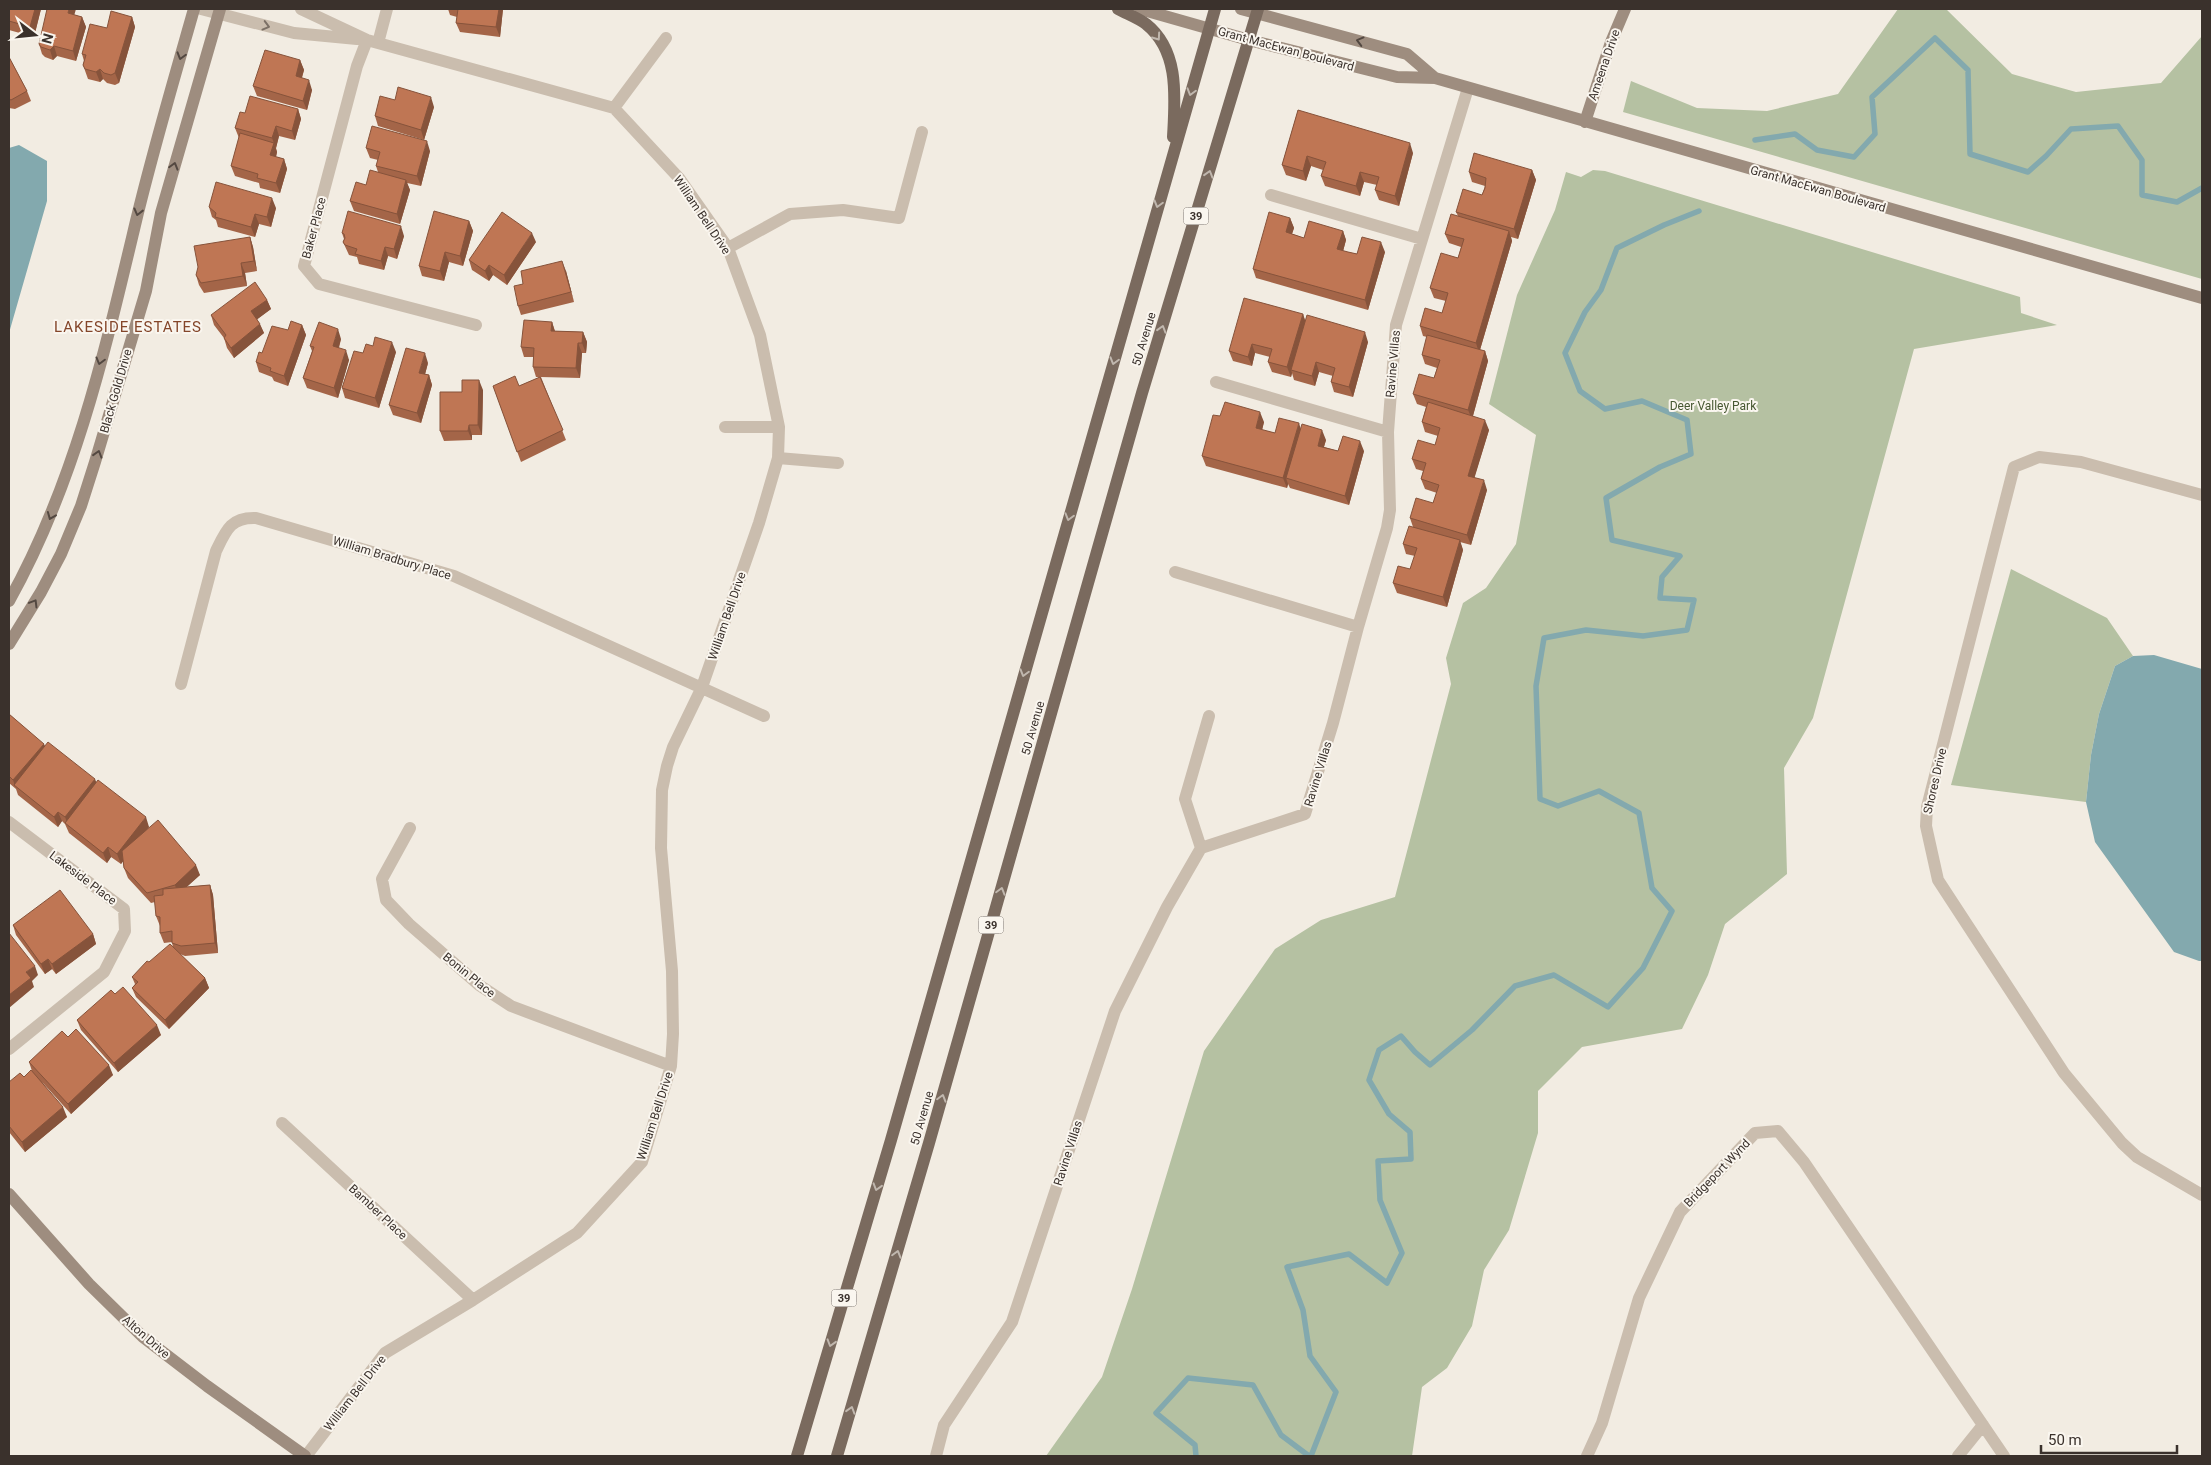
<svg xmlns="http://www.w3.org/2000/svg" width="2211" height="1465" viewBox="0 0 2211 1465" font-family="Roboto,sans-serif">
	<rect width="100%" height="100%" fill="#f2ece2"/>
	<!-- green -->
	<path fill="#b5c1a2" d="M1898,9h48l66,65 64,18 85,-9 41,-47v243l-579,-167 8,-31 66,27 70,3 71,-17z
		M1593,170l12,1 415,126 1,16 36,12 -143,24 -101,369 -29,50 3,106 -62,50 -17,51 -26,54 -100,18 -44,44v42l-29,97 -25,40 -12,56 -25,42 -25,19 -10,69h-366l56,-79 30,-88 72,-238 71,-102 46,-29 74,-23 56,-213 -5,-26 17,-55 23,-15 30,-44 20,-109 -47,-31 28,-109 38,-85 11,-38 15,5z
		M2011,569l96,49 26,38 -18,10 -16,48 -8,41 -5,47 -135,-17z"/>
	<!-- water -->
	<path fill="#83a9ae" d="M19,145l28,16v40l-38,132v-185z
		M2154,655l48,14v292h-3l-25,-9 -79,-110 -9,-40 5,-47 8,-41 16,-48 18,-10z"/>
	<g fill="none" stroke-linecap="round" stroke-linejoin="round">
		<!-- stream -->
		<path stroke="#83a9ae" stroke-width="5.5" d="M1755,140l40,-6 22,16 37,7 21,-23 -3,-37 63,-59 33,32 2,84 58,18 18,-16 25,-27 47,-3 24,34v35l35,7 25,-14
			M1196,1456l-1,-11 -39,-32 32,-35 65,7 28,50 28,21
			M1311,1456l25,-64 -26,-36 -7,-46 -16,-43 62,-13 38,29 15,-30 -22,-53 -2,-39 33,-2 -1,-27 -21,-18 -20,-34 10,-30 22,-14 14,16 15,13 42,-35 43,-44 39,-11 54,32 35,-39 29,-57 -20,-23 -13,-75 -40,-22 -41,15 -18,-7 -4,-113 8,-48 42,-8 57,6 44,-6 7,-30 -34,-2 2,-21 18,-21 -68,-16 -6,-42 54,-31 31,-13 -4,-34 -45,-19 -37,8 -25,-18 -15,-38 20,-41 16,-22 16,-42 47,-23 35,-14"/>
		<!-- street -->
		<path stroke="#cabdae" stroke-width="12" d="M201,9l93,24 63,6
			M301,9l66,31 247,68 65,70 49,70 32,87 19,92 -1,31 -19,65 -57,164 -29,60 -6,19 -5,24 -1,58 11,123 1,63 -2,32 -29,96 -65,71 -104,67 -88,53 -79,103
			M367,40l-10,26 -53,200 15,18 157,41
			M378,43l9,-34
			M614,108l52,-70
			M1271,195l151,44
			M728,248l62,-34 53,-4 56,8 23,-86
			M1216,382l172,50
			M725,427h54
			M778,458l60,5
			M2202,495l-121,-33 -42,-5 -25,10 -87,340 -1,19 12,54 126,193 58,70 15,14 65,38
			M1175,572l183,55
			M181,684l35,-133c10,-21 15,-34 40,-33l198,58 310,140
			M9,822l115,87 1,22 -21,41 -95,77
			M410,828l-28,51 4,21 23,24 70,61 32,21 160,60
			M1201,848l-16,-49 24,-83
			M282,1123l191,177
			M936,1456l8,-31 68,-103 103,-311 52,-104 34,-59 104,-34 28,-91 25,-96 29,-99 3,-18 -2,-78 8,-107 72,-237
			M1587,1456l15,-33 37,-125 41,-86 75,-79 23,-2 26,31 200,294
			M1958,1456l25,-31"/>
		<!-- secondary -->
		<path stroke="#9e8d7f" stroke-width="12" d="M1140,9l109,31 148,37 38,1 767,220
			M1241,9l166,45 28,24
			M1585,122l26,-80 14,-33
			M9,601c66,-118 96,-250 127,-380 17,-71 38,-142 58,-212
			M9,644l32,-52 20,-38 20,-48 14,-44 51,-171 15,-78 59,-204
			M9,1194l80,90 54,53 64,49 98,70"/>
		<!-- primary -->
		<path stroke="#7a6a5e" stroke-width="12" d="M1118,9c9,5 20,9 28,15 34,27 29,74 27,113
			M797,1456l94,-316 324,-1131
			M837,1456l92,-313 213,-750 116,-384"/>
	</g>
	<!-- wall -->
	<path fill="#a46548" d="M9,9h32l-7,28 -25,-7z
		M448,9h55l-3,28 -40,-5 -4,-9 1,-6 -7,-2z
		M74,15l8,2 4,10 -10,34 -19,-5 -4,4 -8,-3 -3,-3 -3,-10z
		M132,17l3,10 -16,56 -4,2 -8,-2 -4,-4 -3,3 -12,-3 -5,-14 1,-4 -2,-7 25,-26z
		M9,57l18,34 4,10 -16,8 -6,-1z
		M300,60l4,10 -2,8 10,12 -5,20 -50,-14 -4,-10z
		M395,100l39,7 -10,33 -46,-14 -3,-10z
		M298,109l3,10 -6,21 -16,-4 -3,12 1,4 -1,5 8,2 3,10 -7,24 -20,-5 -1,-5 -24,-7 -4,-10 8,-28 -4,-10 10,-15z
		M1298,110l115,43 -14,53 -20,-6 -4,-10 2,-5 -13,-3 -4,14 -35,-10 -4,-10 2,-6 -12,-4 -5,15 -20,-6 -4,-10z
		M366,148l64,3 -9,35 -14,-3 3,7 -10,34 -46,-13 -4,-10 16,-16 12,-13 -2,-6 2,-6 -8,-2z
		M1532,170l4,10 -18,59 -7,-2 1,4 -32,109 5,1 3,10 -15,55 16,14 -15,48 13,12 -16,55 -11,-3 3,8 -16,57 -50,-14 -4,-10 17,-14 5,-13 -9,-2 -3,-10 10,-17 -3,-9 23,-15 4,-10 -12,-4 -4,-10 2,-8 -7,-2 -4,-10 23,-14 3,-9 -13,-4 -3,-10 4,-15 -9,-3 -4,-10 21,-16 3,-10 -12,-4 -3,-9 5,-18 -4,-1 -3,-10 22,-13 4,-12 -12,-3 -4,-10 28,-30 3,-11 -12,-4 -4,-9 13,-18 -2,-4 26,-17 3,-9 -13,-4 -3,-10z
		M209,207l67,1 -5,19 -12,-3 -4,13 -37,-10 -2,-7 -4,-3z
		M1290,218l4,10 -2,6 12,4 39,-7 3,9 -3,11 14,3 28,-2 -17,58 -112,-32 -3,-9z
		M469,221l4,10 -10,35 -14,-4 -5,19 -22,-5 -3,-10z
		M342,233l62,3 -7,23 -9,-3 -4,14 -25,-6 -2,-7 -8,-2 -6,-13 1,-3z
		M250,237l3,10 4,24 -12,2 2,13 -43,7 -5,-8 -3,-10z
		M536,242l-29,43 -14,-10 -4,6 -17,-11 -3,-10z
		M566,271l8,31 -53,13 -3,-9 5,-22z
		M267,300l4,9 -14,10 7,14 -30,25 -7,-10 -3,-10 -10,-13 -3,-10z
		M1303,314l2,6 63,22 -15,55 -19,-5 -3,-10 2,-6 -14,-4 -4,14 -21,-6 -2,-7 -1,4 -19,-5 -4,-10 2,-5 -15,-4 -3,13 -19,-5 -4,-10z
		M552,322l3,9 28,1 4,10 -1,11h-4l-2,25 -39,-1 25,63 -45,22 -28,-76h26l21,-9h-4l-3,-10v-10h-9l-3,-10z
		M302,325l4,10 -18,51 -14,-5 -2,-4 -13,-5 -3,-10 6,-9z
		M341,339l-2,9 10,12 -11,38 -31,-10 -4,-10 9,-27 -2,-5z
		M396,352l-17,56 -34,-10 -3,-10 21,-35z
		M428,363l-3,11 4,1 3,10 -11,38 -28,-8 -4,-10z
		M483,390l-1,45h-10v5l-28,1 -4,-10 22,-39z
		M1220,416l44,6 -2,8 13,3 26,-4 25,11 -2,7 14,4h26l-15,54 -59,-17 -2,-4 -1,4 -81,-22 -4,-10z
		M9,714l36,32 51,36 53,45 -3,4 54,44 -14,12 24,-2 3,10 5,58 -33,3 -5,-2 25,24 4,10 -40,41 -33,-32 -4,-9 3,-4 -3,-7 17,-15 24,-14 -1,-6 -8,1 -4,-10v-7l-4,-10 -1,-14 -4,1 -23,-25 -4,-10 -1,-7 -2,3 -10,-7 -4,6 -38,-30 -4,-9 -3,-3 -4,6 -40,-32 -2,-6 -7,-6z
		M13,925l80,9 3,10 -40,30 -4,-5 -7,5 -29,-39z
		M115,994l46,41 -43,37 -37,-42 -4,-10z
		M68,1037l45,38 -42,39 -29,-32 25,35 -42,35 -16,-20v-50l15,-5 8,-6 -3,-9z"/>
	<!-- shaded-wall -->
	<path fill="#86533b" d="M35,9h6l-7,28 -4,-10z
		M69,9h7l-4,14 -4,-10z
		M499,9h4l-3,28 -4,-10z
		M82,17l4,10 -10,34 -3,-10z
		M132,17l3,10 -16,56 -4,-10z
		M54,46l3,10 -4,4 -3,-10z
		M300,60l4,10 -5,16 -3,-10z
		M100,69l3,10 -3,3 -4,-10z
		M309,80l3,10 -5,20 -4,-9z
		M431,97l3,10 -10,33 -3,-10z
		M298,109l3,10 -6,21 -3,-9z
		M276,126l3,10 -3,12 -4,-10z
		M427,141l3,10 -9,35 -4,-10z
		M274,143l3,9 -3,13 -4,-10z
		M1410,143l3,10 -14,53 -4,-10z
		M1307,156l4,10 -5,15 -3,-10z
		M284,159l3,10 -7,24 -4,-10z
		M1532,170l4,10 -18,59 -4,-10z
		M1360,172l4,10 -4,14 -4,-10z
		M406,180l4,10 -10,34 -3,-10z
		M272,198l4,10 -5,19 -4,-10z
		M255,214l4,10 -4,13 -4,-10z
		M1290,218l4,10 -5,14 -3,-10z
		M469,221l4,10 -10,35 -3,-10z
		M401,226l3,10 -7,23 -3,-10z
		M1343,231l3,9 -5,19 -4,-10z
		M1509,231l3,10 -33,112 -3,-10z
		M532,233l4,9 -29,43 -3,-10z
		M250,237l3,10 4,24 -3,-10z
		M1381,242l4,10 -17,58 -3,-10z
		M385,247l3,9 -4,14 -3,-9z
		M445,252l4,10 -5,19 -4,-10z
		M562,261l4,10 8,31 -3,-10z
		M241,263l4,10 2,13 -4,-10z
		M489,265l4,10 -4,6 -4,-10z
		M267,300l4,9 -16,12 -4,-10z
		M1303,314l3,10 -15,46 1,3 -1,4 -4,-10z
		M552,322l3,10 -4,-1z
		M260,324l4,9 -30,25 -3,-10z
		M302,325l4,10 -18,51 -4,-10z
		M338,329l3,10 -5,17 -3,-10z
		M583,332l4,10 -1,11 -4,-10z
		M1365,332l3,10 -15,55 -4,-10z
		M392,342l4,10 -17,56 -4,-10z
		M578,343l4,10 -2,25 -4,-10z
		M1252,344l3,9 -3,13 -4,-9z
		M346,350l3,10 -11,38 -4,-10z
		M1485,351l3,10 -16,58 -4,-9z
		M425,353l3,10 -5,19 -4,-9z
		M1316,362l3,10 -4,14 -3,-10z
		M429,375l3,10 -11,38 -4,-10z
		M479,380l4,10 -1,45 -4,-10z
		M1260,412l4,10 -4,16 -4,-10z
		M1485,420l4,10 -17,56 -4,-10z
		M1299,423l3,10 -16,45 2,6 -1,4 -4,-10z
		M469,425l3,10v5l-4,-9z
		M1322,430l4,10 -5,16 -3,-10z
		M1360,441l4,10 -15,54 -4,-9z
		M1484,480l3,10 -16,55 -4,-10z
		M1460,540l3,10 -16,57 -4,-10z
		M44,744l4,10 -33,32 -2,-6z
		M95,779l4,10 -30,38 -4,-10z
		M58,812l4,9 -4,6 -4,-10z
		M146,817l3,10 -28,37 -4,-10z
		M108,847l3,10 -4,6 -4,-10z
		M196,865l4,10 -22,20 -3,-10z
		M210,885l3,10 5,58 -3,-10z
		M93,934l3,10 -40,30 -4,-10z
		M48,959l4,10 -7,5 -4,-10z
		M35,966l3,9 -6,6 2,6 -25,21v-13l17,-23z
		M205,978l4,10 -40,41 -4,-9z
		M157,1025l4,10 -43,37 -4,-9z
		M109,1065l4,10 -42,39 -3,-10z
		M63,1107l4,10 -42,35 -3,-10z"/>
	<!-- building -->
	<path fill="#bf7654" stroke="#86533b" d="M9,9h26l-5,18 -21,-6z
		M47,9h22l-1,4 14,4 -9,34 -19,-5 -4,4 -9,-3 -2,-3z
		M458,9h41l-3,18 -40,-4z
		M111,11l21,6 -17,56 -4,2 -7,-2 -4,-4 -4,3 -11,-3 -2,-4 3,-10 -4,-1 8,-30 17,4z
		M265,50l35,10 -4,16 13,4 -6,21 -50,-15z
		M9,57l18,34 -16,9 -2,-1z
		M398,87l33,10 -10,33 -46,-14 5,-20 15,4z
		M250,96l48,13 -6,22 -16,-5 -4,12 -37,-10 5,-16 5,1z
		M1298,110l112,33 -15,53 -20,-6 4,-13 -19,-5 -4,14 -35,-10 5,-14 -19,-6 -4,15 -21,-6z
		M372,126l55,15 -10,35 -41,-10 4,-14 -14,-4z
		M240,133l34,10 -4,12 14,4 -8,24 -19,-5 1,-4 -27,-8z
		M1474,153l58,17 -18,59 -58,-17 7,-23 19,6 3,-7 1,-10 -17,-6z
		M370,170l36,10 -9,34 -47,-13 6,-19 10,3z
		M216,182l56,16 -5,19 -12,-3 -4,13 -36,-10 1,-4 -7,-6z
		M348,211l53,15 -7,23 -9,-2 -4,14 -26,-7 2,-5 -12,-4 -2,-3 2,-4 -1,-4 -2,-1z
		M434,211l35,10 -9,35 -15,-4 -5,19 -21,-5z
		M502,212l30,21 -28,42 -15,-10 -4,6 -16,-11z
		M1269,212l21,6 -4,14 18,6 5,-17 34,10 -6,18 11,3 9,2 5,-17 19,5 -16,58 -112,-31z
		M1451,214l58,17 -33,112 -56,-17 5,-18 17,5 6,-20 -18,-5 11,-35 17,5 6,-19 -19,-5z
		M250,237l4,24 -13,2 2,13 -42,7 -5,-8 2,-8 -4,-21z
		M562,261l9,31 -53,14 -4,-20 9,-2 -2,-13z
		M255,282l12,18 -16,11 9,13 -29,24 -7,-10 2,-3 -15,-20z
		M1244,298l59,16 -16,53 -19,-5 4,-13 -20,-5 -4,13 -19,-6z
		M1307,315l58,17 -16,55 -18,-5 4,-14 -19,-6 -4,14 -21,-6z
		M524,320l28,2 -1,9 32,1 -1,11h-4l-2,25 -43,-1 1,-19 -13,-1z
		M291,321l11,4 -18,51 -14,-5 1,-3 -15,-6 3,-10 3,1 10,-27 16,4z
		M319,322l19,7 -5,17 13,4 -12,38 -31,-10 11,-31 -4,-1z
		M1427,335l58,16 -17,59 -55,-16 6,-20 15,4 6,-18 -18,-5z
		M375,337l17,5 -17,56 -33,-10 12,-37 9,2 3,-9 7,2z
		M406,348l19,5 -6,20 10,2 -12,38 -28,-8z
		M515,376l4,10 21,-9 23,53 -46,22 -24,-66z
		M462,380h17l-1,45h-9l-1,6h-28v-39h22z
		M1225,402l35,10 -4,16 19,5 4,-15 20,5 -16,55 -81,-22 11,-41 7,1z
		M1428,402l57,18 -17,56 16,4 -17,55 -57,-17 6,-20 17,5 6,-18 -18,-6 5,-16 -14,-4 6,-19 17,5 5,-17 -18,-6z
		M1302,424l20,6 -4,16 20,5 5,-15 17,5 -15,55 -59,-18z
		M1409,526l51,14 -17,57 -50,-14 5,-17 12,3 7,-21 -14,-4z
		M9,714l35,30 -31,36 -4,-4z
		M48,742l47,37 -30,38 -7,-5 -4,5 -40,-32z
		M98,780l48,37 -29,37 -9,-7 -5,6 -38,-30z
		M158,820l38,45 -21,20 -28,8 -23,-25 -2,-17z
		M210,885l5,58 -34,3 -9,-3v-12l-12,2v-16l-4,-1 -2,-20 9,-1v-6z
		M60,890l33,44 -41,30 -4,-5 -7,5 -28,-39z
		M9,933l26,33 -9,6 5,6 -22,17z
		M170,944l35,34 -40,42 -33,-32 6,-6 -6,-5 15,-16 2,1z
		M123,987l34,38 -43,38 -37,-43 34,-30 4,4z
		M76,1029l33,36 -41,39 -39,-42 33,-31 6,6z
		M31,1070l32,37 -41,35 -13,-16v-44l11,-9 4,4z"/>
	<!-- one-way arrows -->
	<defs><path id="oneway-chevron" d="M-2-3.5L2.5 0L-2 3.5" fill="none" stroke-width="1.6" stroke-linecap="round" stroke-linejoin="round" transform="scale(1.25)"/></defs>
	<use stroke="#7b7066" href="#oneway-chevron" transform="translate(266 26) rotate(15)"/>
	<g stroke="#c0b7ae">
		<use href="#oneway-chevron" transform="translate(1157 37) rotate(55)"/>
		<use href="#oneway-chevron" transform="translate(1191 92) rotate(106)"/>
		<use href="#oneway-chevron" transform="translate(1209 174) rotate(-73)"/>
		<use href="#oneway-chevron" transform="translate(1158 204) rotate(106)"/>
		<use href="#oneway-chevron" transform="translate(1162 329) rotate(-73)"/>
		<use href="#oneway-chevron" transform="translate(1114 361) rotate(106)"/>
		<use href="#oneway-chevron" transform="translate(1069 517) rotate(106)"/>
		<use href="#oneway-chevron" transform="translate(1024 673) rotate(106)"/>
		<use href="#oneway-chevron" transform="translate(1001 891) rotate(-74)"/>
		<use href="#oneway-chevron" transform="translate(942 1098) rotate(-74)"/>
		<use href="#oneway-chevron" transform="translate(877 1187) rotate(107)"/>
		<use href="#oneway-chevron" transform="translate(897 1254) rotate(-74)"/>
		<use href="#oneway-chevron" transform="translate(831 1343) rotate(107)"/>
		<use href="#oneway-chevron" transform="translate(851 1410) rotate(-73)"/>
	</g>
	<g stroke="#534841">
		<use href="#oneway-chevron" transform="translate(1360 41) rotate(-165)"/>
		<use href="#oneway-chevron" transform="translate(181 56) rotate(106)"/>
		<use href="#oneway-chevron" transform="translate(174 166) rotate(-74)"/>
		<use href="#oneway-chevron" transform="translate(138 212) rotate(104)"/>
		<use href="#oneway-chevron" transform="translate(100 361) rotate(105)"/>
		<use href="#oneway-chevron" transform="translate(98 454) rotate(-73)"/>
		<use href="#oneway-chevron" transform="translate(51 516) rotate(112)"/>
		<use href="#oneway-chevron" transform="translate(34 603) rotate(-59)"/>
	</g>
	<g text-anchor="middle" stroke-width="4" stroke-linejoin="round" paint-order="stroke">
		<!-- shield labels -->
		<g fill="#faf6ef" stroke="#746c66" stroke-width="1">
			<rect x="1183.5" y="207.5" width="25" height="17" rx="4"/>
			<rect x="978.5" y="916.5" width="25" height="17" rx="4"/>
			<rect x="831.5" y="1289.5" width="25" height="17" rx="4"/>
		</g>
		<g font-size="11" font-weight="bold" fill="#3a312c">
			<text x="1196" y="220">39</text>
			<text x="991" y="929">39</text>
			<text x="844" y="1302">39</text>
		</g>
		<!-- street labels -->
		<g font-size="12" fill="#3a312c" stroke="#faf6ef">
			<text transform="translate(1286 49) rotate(15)" y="4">Grant MacEwan Boulevard</text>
			<text transform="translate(1604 65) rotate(-71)" y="4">Ameena Drive</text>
			<text transform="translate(1818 189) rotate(16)" y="4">Grant MacEwan Boulevard</text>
			<text transform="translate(702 215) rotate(56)" y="4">William Bell Drive</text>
			<text transform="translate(314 228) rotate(-75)" y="4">Baker Place</text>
			<text transform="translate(1144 339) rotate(-73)" y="4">50 Avenue</text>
			<text transform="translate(1393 364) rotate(-85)" y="4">Ravine Villas</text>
			<text transform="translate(116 391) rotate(-74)" y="4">Black Gold Drive</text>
			<text transform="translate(392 558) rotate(17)" y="4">William Bradbury Place</text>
			<text transform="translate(727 616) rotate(-71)" y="4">William Bell Drive</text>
			<text transform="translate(1033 728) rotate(-74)" y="4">50 Avenue</text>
			<text transform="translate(1318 774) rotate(-73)" y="4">Ravine Villas</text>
			<text transform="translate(1935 781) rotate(-77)" y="4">Shores Drive</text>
			<text transform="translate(83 878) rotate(37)" y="4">Lakeside Place</text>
			<text transform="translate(469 975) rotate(39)" y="4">Bonin Place</text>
			<text transform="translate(655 1116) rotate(-72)" y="4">William Bell Drive</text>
			<text transform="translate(922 1118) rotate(-74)" y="4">50 Avenue</text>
			<text transform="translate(1068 1153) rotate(-72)" y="4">Ravine Villas</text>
			<text transform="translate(1717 1173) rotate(-46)" y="4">Bridgeport Wynd</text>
			<text transform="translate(378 1212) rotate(43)" y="4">Bamber Place</text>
			<text transform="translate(146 1337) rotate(41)" y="4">Alton Drive</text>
			<text transform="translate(355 1393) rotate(-52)" y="4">William Bell Drive</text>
		</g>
		<!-- park labels -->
		<g font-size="12" fill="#465731" stroke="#faf6ef">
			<text x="1713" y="410">Deer Valley Park</text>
		</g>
		<!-- quarter labels -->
		<g font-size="15" letter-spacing="1" fill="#84462a" stroke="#faf6ef">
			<text x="128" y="332">LAKESIDE ESTATES</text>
		</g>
	</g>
	<!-- border -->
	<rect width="2211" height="1465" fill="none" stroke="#3a312c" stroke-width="20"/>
	<!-- north arrow -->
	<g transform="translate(35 35) rotate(106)" stroke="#faf6ef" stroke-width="4" paint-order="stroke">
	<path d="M0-4L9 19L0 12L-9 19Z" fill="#3a312c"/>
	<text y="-8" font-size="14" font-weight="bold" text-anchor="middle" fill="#3a312c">N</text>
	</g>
	<!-- scale -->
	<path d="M2041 1445v8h136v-8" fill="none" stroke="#3a312c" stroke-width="2.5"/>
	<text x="2048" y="1445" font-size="15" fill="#3a312c" stroke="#faf6ef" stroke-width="4" paint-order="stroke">50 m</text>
</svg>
